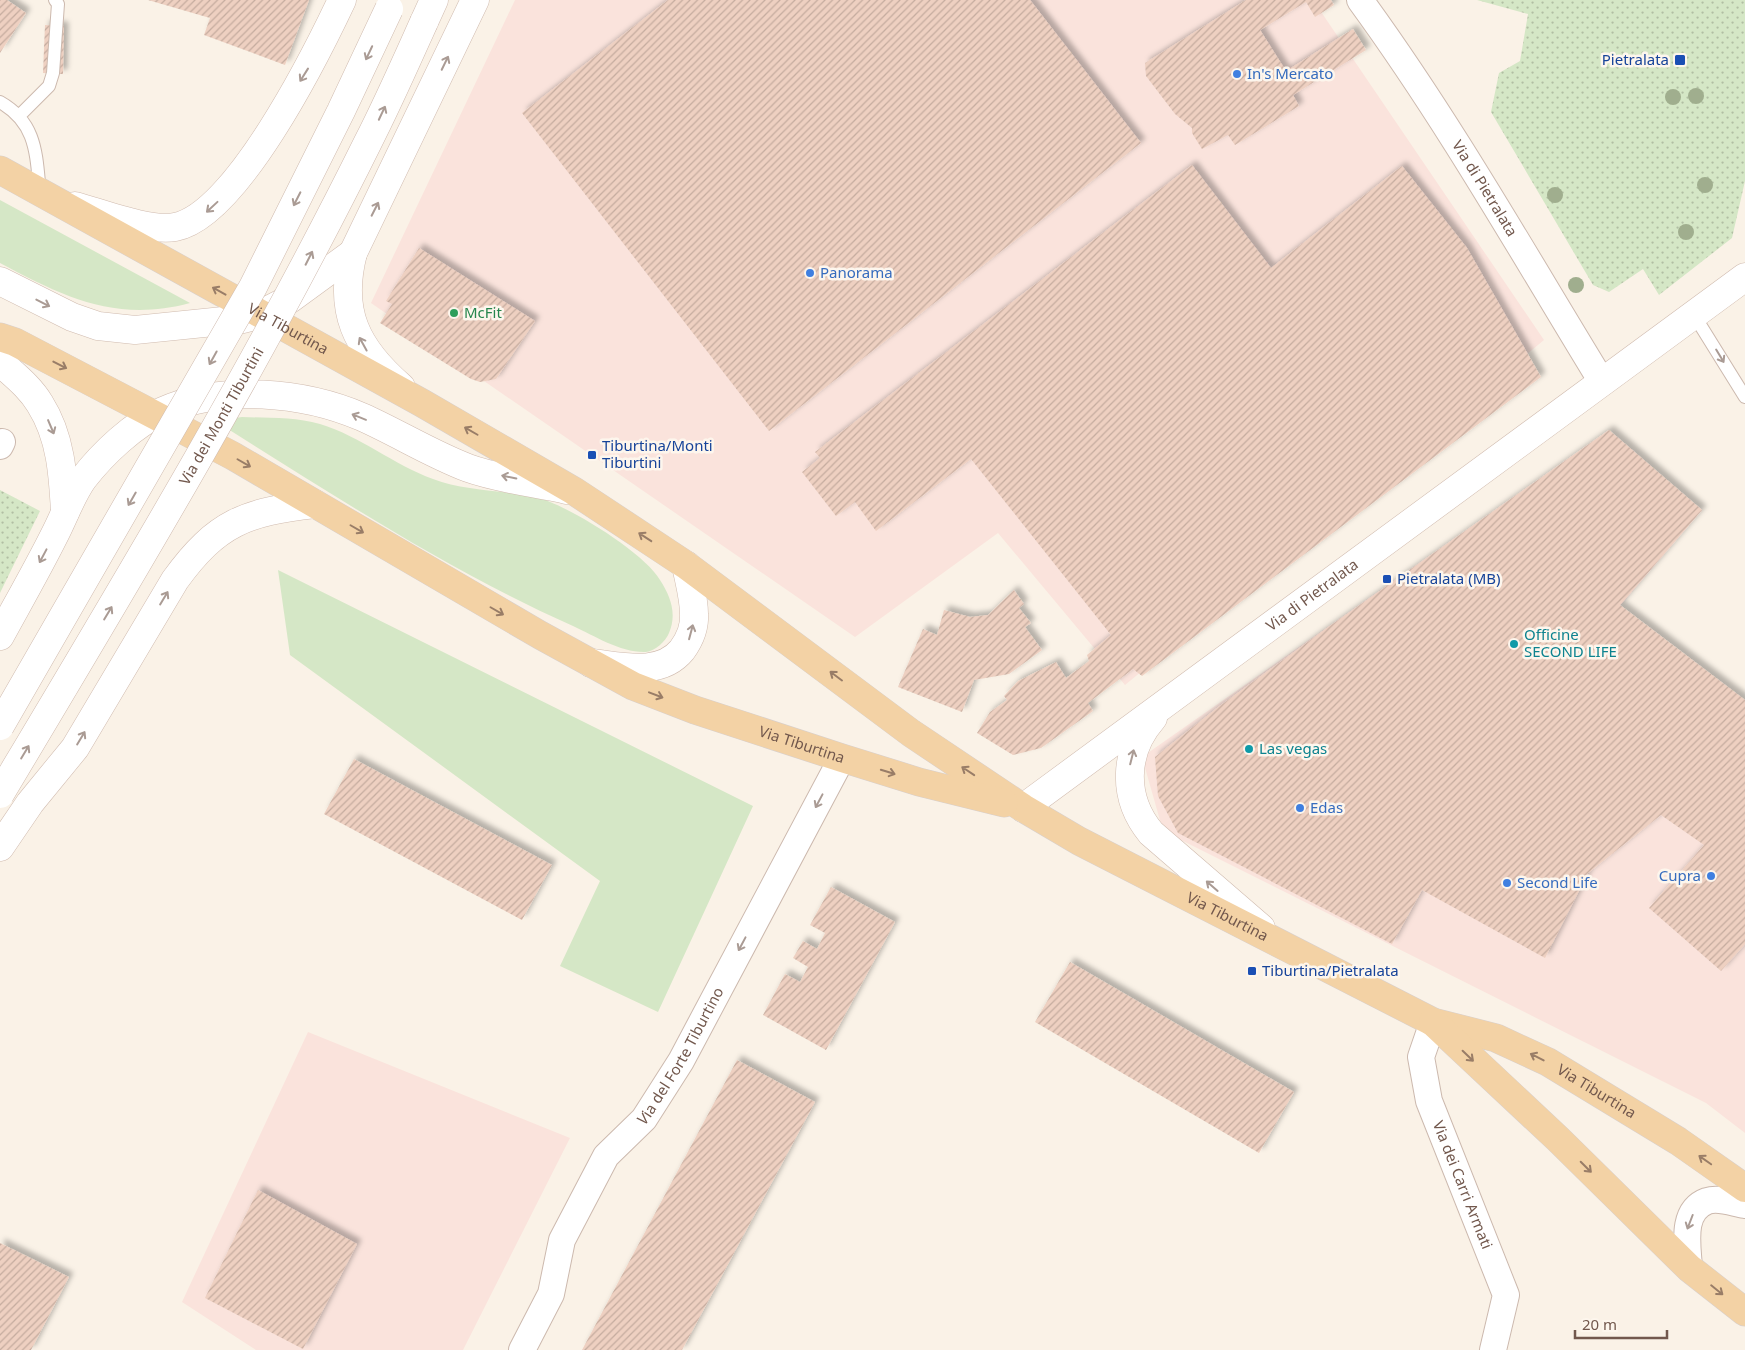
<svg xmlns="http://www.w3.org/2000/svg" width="1745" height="1350" viewBox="0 0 1745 1350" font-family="'Noto Sans',sans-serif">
	<defs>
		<pattern id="park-dots" width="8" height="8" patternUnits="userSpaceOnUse" patternTransform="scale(1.25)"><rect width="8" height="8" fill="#d5e7c6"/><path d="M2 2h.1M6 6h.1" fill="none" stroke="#b1bea3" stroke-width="1.8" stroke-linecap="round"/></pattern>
		<pattern id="building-hatch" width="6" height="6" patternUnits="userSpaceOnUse" patternTransform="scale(1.25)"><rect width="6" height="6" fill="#eed0c1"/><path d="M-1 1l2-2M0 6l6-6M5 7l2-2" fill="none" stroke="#c5ac9f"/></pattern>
		<filter id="shadow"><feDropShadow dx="4.5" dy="-4.5" stdDeviation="2.5" flood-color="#0004"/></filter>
	</defs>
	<rect width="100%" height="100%" fill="#faf2e7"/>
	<!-- commercial -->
	<path fill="#fae3dc" d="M515,0h798l231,340 -419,345 -127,-152 -143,104 -484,-334z
		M1609,430l93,80 -82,96 125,94v433l-39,-30 -543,-272 -21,-74z
		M308,1032l262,106 -107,212h-207l-74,-48z"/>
	<!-- grass -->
	<path fill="#d5e7c6" d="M0,200l190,103c-74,20 -126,-6 -190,-40z
		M242,417c26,1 53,0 78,7 40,12 74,41 113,55 30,12 70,11 103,18 31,8 108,55 124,83 11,17 17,34 9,53 -3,8 -14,18 -23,19 -25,1 -51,-16 -73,-26 -126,-56 -241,-132 -358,-205z
		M278,570l475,236 -95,206 -98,-46 40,-85 -310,-226z"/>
	<!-- park -->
	<path fill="url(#park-dots)" d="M1477,0h268v181l-13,57 -73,57 -16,-26 -34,23 -16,-7 -102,-173 8,-39 21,-12 8,-47z
		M0,490l40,21 -40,82z"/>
	<!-- building -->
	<path fill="url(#building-hatch)" filter="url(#shadow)" d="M0,0h7l19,13 -26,40z
		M148,0h161l-24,65 -81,-30 6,-17z
		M668,0h362l111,143 -372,288 -247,-318z
		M1246,0h85l3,5 -19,12 -9,-15 -46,28 26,41 67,-42 13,21 -73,45 6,11 -64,39 -7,-10 -26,14 -10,-16v-5l-17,-14 -29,-38 -1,-13z
		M45,25l19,1 -1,48 -20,-1z
		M1192,165l79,103 131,-102 65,82 74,129 -399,299 -9,-7 -45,34 5,8 -52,37 -28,7 -36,-22 13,-21 17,-12 -3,-4 14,-15 38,-19 10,16 23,-17 -2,-6 24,-20 -140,-176 -95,72 -21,-29 -19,14 -34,-44 18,-14 -5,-6z
		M419,248l116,73 -39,58 -16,3 -9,-3 -91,-56 12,-19 -6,-3z
		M1609,430l93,80 -82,95 125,95v244l-24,27 -72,-63 55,-63 -43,-30 -73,58 -43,85 -123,-68 -30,54 -214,-111 -20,-37 -3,-39 62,-49 110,-80z
		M1014,590l10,14 -5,4 12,15 -6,4 17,23 -33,24 -35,6 -12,32 -64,-25 25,-58 14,6 7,-25 26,7 18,-2z
		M354,759l198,106 -30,55 -198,-106z
		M831,887l64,35 -69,128 -63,-35 22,-41 15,8 8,-15 -15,-9 10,-17 14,8 8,-16 -15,-8z
		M1070,962l224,130 -35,61 -224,-131z
		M737,1060l78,42 -133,248h-100z
		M258,1190l99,54 -54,105 -98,-51z
		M0,1243l69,34 -38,73h-31z"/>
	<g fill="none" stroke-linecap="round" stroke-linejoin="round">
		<!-- lane casing -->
		<g stroke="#ccb9ae" stroke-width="14">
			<path id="lane" d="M0,102c37,21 36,52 40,91
				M20,115l29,-29 4,-13 5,-69 -3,-4
				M1694,315l51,82"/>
		</g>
		<!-- street casing -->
		<g stroke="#ccb9ae" stroke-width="28">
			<g id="street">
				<path id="s1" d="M1360,0c89,122 163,253 242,382"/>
				<path d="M0,446l2,-4"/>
				<path id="s2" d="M1433,1022l-12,35 8,44 77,194 -13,55"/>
				<path d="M1689,1268c-1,-21 -9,-57 18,-67 12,-4 26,2 38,4"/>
				<path id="s3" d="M522,1350l29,-56 11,-54 44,-84 38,-37 37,-58 161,-303"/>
			</g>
		</g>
		<!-- secondary casing -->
		<g stroke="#d0bbaf" stroke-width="29">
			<g id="secondary">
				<path d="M424,22l10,-22"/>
				<path d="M75,206c26,7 75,26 100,21 61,-11 141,-172 167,-227"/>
				<path d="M0,281l72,36 26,9 37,4 108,-11 18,-5 29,-15 63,-46"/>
				<path d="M0,362c14,13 30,25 40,42 21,33 23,71 25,108"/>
				<path d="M401,387c-45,-39 -63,-76 -48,-134l122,-253"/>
				<path d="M0,636c18,-33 37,-66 54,-100 10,-19 17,-40 29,-57 20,-26 51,-55 80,-68 59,-27 141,-19 199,6 36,16 69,37 106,51 30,11 68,15 99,22"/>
				<path d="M591,663c30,3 69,14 91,-13 8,-11 13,-22 12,-36 0,-16 -5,-33 -8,-49"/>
				<path d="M1153,718c-30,34 -31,80 -2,115l110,95"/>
				<path id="s4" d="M1023,808l722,-531"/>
				<path d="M0,847l30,-44 45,-55 100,-168c42,-58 71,-68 140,-76"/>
			</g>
		</g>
		<!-- primary casing -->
		<g stroke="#d8d0cd" stroke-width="29">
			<g id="primary">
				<path id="s5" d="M0,170l422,233 152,88 112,74 225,168 112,75 56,33 354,181 63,16 52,24 130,79 67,47"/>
				<path id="s6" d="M0,337l15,5 218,114 307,179 93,51 62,24 147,48 77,24 85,21"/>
				<path d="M1433,1022l125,117 131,129 56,44"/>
			</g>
		</g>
		<!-- lane -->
		<use href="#lane" stroke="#fff" stroke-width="12"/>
		<!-- street -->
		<use href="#street" stroke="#fff" stroke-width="26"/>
		<!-- secondary -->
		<use href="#secondary" stroke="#fff" stroke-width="28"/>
		<!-- primary -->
		<use href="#primary" stroke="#f3d2a5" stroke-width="28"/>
		<!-- secondary-bridge casing -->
		<g stroke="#d0bbaf" stroke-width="29" stroke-linecap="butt">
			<g id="secondary-bridge">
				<path d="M0,726l253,-439 88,-176 48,-102"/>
				<path id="s7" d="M0,794c128,-214 257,-428 368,-652 20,-39 38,-80 56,-120"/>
			</g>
		</g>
		<!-- secondary-bridge -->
		<use href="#secondary-bridge" stroke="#fff" stroke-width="28"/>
	</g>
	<!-- trees -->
	<g fill="#a0ae8e">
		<circle cx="1696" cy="96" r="8"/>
		<circle cx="1673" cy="97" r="8"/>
		<circle cx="1705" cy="185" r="8"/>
		<circle cx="1555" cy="195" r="8"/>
		<circle cx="1686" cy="232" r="8"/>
		<circle cx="1576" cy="285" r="8"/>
	</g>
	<!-- one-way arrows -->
	<defs><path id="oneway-shaft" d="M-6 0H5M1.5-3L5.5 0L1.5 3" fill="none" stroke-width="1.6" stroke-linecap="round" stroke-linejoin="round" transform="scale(1.25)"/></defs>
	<g stroke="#aa9b94">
		<use href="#oneway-shaft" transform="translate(369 53) rotate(115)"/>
		<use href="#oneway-shaft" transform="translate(445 63) rotate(-64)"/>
		<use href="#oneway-shaft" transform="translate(304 75) rotate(122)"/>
		<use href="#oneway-shaft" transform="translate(382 113) rotate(-65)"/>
		<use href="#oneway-shaft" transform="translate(297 199) rotate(117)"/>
		<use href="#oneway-shaft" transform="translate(212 207) rotate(137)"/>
		<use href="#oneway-shaft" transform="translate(375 209) rotate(-63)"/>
		<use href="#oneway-shaft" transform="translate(309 258) rotate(-63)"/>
		<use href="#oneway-shaft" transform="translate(43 303) rotate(27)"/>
		<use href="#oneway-shaft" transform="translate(363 344) rotate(-119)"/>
		<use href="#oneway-shaft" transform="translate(1720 356) rotate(59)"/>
		<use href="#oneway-shaft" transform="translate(213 358) rotate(119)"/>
		<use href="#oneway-shaft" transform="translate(359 417) rotate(-158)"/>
		<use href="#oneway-shaft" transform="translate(51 427) rotate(67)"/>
		<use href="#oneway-shaft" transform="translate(509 477) rotate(-168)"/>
		<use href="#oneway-shaft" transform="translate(132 499) rotate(120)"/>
		<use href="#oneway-shaft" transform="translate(43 556) rotate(118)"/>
		<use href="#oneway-shaft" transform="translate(164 598) rotate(-59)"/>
		<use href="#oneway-shaft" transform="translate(108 613) rotate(-59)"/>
		<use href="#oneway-shaft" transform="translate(691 632) rotate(-75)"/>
		<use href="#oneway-shaft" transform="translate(81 738) rotate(-59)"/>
		<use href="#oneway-shaft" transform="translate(25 752) rotate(-59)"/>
		<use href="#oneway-shaft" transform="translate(1132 757) rotate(-76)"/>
		<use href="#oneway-shaft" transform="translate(819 801) rotate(118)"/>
		<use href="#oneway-shaft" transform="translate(1212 886) rotate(-139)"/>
		<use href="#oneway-shaft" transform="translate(742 944) rotate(118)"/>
		<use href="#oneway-shaft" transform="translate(1690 1222) rotate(111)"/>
	</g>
	<g stroke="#997d67">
		<use href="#oneway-shaft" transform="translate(219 291) rotate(-151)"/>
		<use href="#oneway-shaft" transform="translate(60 365) rotate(27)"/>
		<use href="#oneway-shaft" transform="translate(471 431) rotate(-150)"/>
		<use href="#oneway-shaft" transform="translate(244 463) rotate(30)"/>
		<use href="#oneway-shaft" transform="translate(357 529) rotate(30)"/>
		<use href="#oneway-shaft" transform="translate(645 537) rotate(-147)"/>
		<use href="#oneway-shaft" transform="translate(497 611) rotate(30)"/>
		<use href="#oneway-shaft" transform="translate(836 676) rotate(-143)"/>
		<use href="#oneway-shaft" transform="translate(656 695) rotate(21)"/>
		<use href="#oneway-shaft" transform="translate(968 771) rotate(-146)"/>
		<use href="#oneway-shaft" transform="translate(888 772) rotate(17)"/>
		<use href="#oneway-shaft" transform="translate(1468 1056) rotate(44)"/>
		<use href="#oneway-shaft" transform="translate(1537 1057) rotate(-153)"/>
		<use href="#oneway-shaft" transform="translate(1705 1160) rotate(-145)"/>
		<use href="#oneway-shaft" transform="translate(1586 1167) rotate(45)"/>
		<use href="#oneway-shaft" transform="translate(1717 1290) rotate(39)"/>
	</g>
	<!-- markers -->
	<g fill="#1a4fb4" stroke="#fdf6ed" stroke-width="2">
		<rect x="1674" y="54" width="12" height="12" rx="2.5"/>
		<rect x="587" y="450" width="10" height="10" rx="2.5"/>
		<rect x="1382" y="574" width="10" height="10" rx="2.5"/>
		<rect x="1247" y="966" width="10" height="10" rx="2.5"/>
	</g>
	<g fill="#3f7fe0" stroke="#fdf6ed" stroke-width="2">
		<circle cx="1237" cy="74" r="5"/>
		<circle cx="810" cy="273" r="5"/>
		<circle cx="1300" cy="808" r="5"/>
		<circle cx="1711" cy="876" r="5"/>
		<circle cx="1507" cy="883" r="5"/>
	</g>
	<circle fill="#2e9e5b" stroke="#fdf6ed" stroke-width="2" cx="454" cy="313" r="5"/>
	<g fill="#0f9aa8" stroke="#fdf6ed" stroke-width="2">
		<circle cx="1514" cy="644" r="5"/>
		<circle cx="1249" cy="749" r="5"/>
	</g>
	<g text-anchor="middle" stroke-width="5" stroke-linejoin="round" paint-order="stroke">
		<!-- transit labels -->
		<g font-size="15" fill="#164399" stroke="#fdf6ed" text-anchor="start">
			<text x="1669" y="65" text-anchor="end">Pietralata</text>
			<text x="602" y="451">Tiburtina/Monti<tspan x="602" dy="17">Tiburtini</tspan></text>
			<text x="1397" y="584">Pietralata (MB)</text>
			<text x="1262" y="976">Tiburtina/Pietralata</text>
		</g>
		<!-- shop labels -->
		<g font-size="15" fill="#366cbe" stroke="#fdf6ed" text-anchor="start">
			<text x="1247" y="79">In's Mercato</text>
			<text x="820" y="278">Panorama</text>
			<text x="1310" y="813">Edas</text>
			<text x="1701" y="881" text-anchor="end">Cupra</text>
			<text x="1517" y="888">Second Life</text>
		</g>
		<!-- street labels -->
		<g font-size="15" fill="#72584d" stroke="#fdf6ed">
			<text dy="5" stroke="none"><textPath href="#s1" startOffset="226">Via di Pietralata</textPath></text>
			<text dy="5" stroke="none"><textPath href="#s5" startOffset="329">Via Tiburtina</textPath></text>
			<text dy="5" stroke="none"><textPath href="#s7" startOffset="438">Via dei Monti Tiburtini</textPath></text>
			<text dy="5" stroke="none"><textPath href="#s4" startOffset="359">Via di Pietralata</textPath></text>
			<text dy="5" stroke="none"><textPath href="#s6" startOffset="902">Via Tiburtina</textPath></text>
			<text dy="5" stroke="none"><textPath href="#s5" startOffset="1439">Via Tiburtina</textPath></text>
			<text dy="5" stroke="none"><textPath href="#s3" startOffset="339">Via del Forte Tiburtino</textPath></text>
			<text dy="5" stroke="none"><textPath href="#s5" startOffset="1849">Via Tiburtina</textPath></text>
			<text dy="5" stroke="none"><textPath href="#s2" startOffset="172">Via dei Carri Armati</textPath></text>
		</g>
		<!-- leisure labels -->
		<g font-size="15" fill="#27864d" stroke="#fdf6ed" text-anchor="start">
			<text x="464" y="318">McFit</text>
		</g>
		<!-- culture labels -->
		<g font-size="15" fill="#0d838f" stroke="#fdf6ed" text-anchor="start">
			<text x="1524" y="640">Officine<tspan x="1524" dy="17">SECOND LIFE</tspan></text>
			<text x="1259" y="754">Las vegas</text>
		</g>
	</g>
	<!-- scale -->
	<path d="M1575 1330v8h92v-8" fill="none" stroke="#72584d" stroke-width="2.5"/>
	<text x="1582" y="1330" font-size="15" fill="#72584d" stroke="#fdf6ed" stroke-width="4" paint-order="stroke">20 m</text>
</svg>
